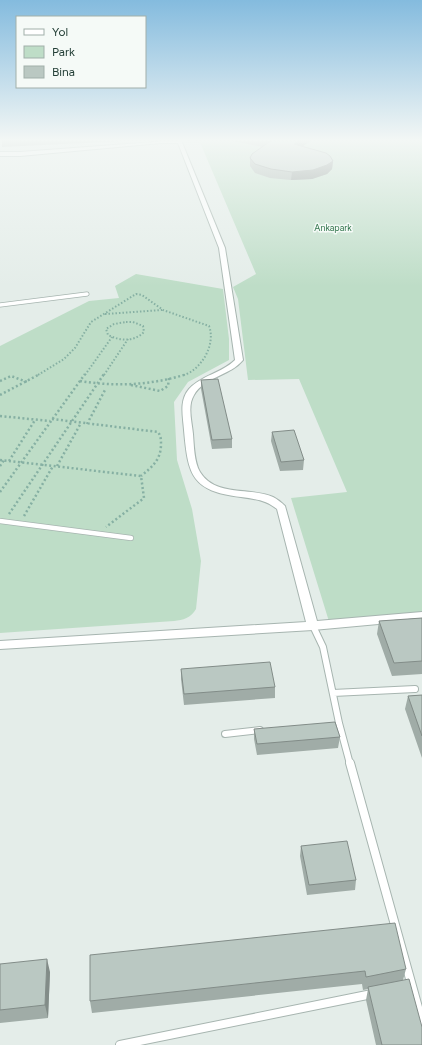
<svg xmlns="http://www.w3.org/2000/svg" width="422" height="1045" viewBox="0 0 422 1045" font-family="Figtree,sans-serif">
	<rect width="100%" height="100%" fill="#e4ede9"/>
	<!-- green -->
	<path fill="#beddc7" d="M199,140h223v480l-91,8 -40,-130 56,-6 -48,-113 -51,1 -10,-81 -5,-12 23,-13z
		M136,274l87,15 6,50v21l-41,22 -14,20 3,58 15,49 9,52 -5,48c-5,9 -13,11 -22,12l-174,12v-287l89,-45 30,-3 -4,-12z"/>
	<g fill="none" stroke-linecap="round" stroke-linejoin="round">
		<!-- service-far3 casing -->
		<g stroke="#a7b5b0" stroke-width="5">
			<path id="service-far3" d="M0,305l87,-11"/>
		</g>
		<!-- service-far2 casing -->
		<g stroke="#a7b5b0" stroke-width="6">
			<path id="service-far2" d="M0,521l131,17"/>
		</g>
		<!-- service-far1 casing -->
		<g stroke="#a7b5b0" stroke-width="8">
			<path id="service-far1" d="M313,626l10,21 16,76 11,41
				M333,693l82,-4
				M225,734l35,-4"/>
		</g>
		<!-- service casing -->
		<g stroke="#a7b5b0" stroke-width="10">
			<path id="service" d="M350,763l72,259
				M120,1045l252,-51"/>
		</g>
		<!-- minor casing -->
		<g stroke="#a7b5b0" stroke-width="2">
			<path id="minor" d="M181,140l44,108 18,112c-13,16 -39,17 -49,35 -7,11 -2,27 -1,39 1,12 1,28 7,38 15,25 51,15 73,25 4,2 9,6 12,9l32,115 105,-9v8l-109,10 -313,19v-8l306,-19 -29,-113c-11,-9 -22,-10 -36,-12 -49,-6 -53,-21 -57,-67 -1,-14 -5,-29 5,-41 13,-14 33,-16 46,-29l-16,-112 -41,-105h-17l-141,13h-20v-4h20z"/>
		</g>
		<!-- path-far1 -->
		<path stroke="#86b0a3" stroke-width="2" stroke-dasharray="1.5 2" stroke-linecap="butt" d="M105,314l57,-4
			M126,322h7l10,4 1,6c-10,10 -24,9 -36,3l-2,-6 8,-5z
			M38,375l26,-16 11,-11 16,-26 45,-28 6,1 21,15 46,16c7,18 -7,43 -25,49
			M85,375l27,-38
			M104,375l24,-36"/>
		<!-- path -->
		<path stroke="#86b0a3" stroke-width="2.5" stroke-dasharray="2 2.5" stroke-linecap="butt" d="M0,381l11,-5 16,6
			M80,381c36,6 73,4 107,-7
			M131,385l29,6 8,-5 1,-8
			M0,395l40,-21
			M0,416l50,5
			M52,419l106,13c3,4 3,8 3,12 0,16 -9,23 -20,32
			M87,424l18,-34
			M0,460l141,16 3,22 -38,29
			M9,461l26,-41
			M0,466l4,-6
			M57,466l24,-43
			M0,492l85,-118
			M9,514l95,-140
			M24,516l29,-50"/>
		<!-- service-far3 -->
		<use href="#service-far3" stroke="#fff" stroke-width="3.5"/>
		<!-- service-far2 -->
		<use href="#service-far2" stroke="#fff" stroke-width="4.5"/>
		<!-- service-far1 -->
		<use href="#service-far1" stroke="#fff" stroke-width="6"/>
		<!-- service -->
		<use href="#service" stroke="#fff" stroke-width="8"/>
		<!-- minor -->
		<use href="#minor" fill="#fff" fill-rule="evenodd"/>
	</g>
	<!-- wall -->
	<path fill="#a0aca7" d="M2,140h146l-146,7z
		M227,140h85l-9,6 30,15 -1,8 -5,5 -15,5 -21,1 -21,-2 -15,-5 -5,-7v-8l13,-11z
		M201,380l31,59v9l-20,1 -11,-60z
		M272,432l32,28 -1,10 -23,1 -9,-30z
		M422,618v56l-30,2 -15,-42 2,-13z
		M181,669l94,18v11l-91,7 -3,-26z
		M422,695v63l-17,-49 3,-13z
		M254,729l86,8 -2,11 -81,7 -3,-16z
		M301,846l55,34 -1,10 -48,5 -7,-39z
		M90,955l316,14 -3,11 19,65h-46l-10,-45 2,-11 -5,1 -1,-6 -270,29 -2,-12z
		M0,964l50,8 -2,46 -48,5z"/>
	<!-- shaded-wall -->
	<path fill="#828c88" d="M301,140h11l-18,12v-8z
		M333,161l-1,8 -5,5 -15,5 -21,1 1,-8z
		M47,959l3,13 -2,46 -3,-13z"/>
	<!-- building -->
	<path fill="#bac8c2" stroke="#828c88" d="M2,140h20l-20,1z
		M270,140h31l-7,4 32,9 4,3 3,5 -6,4 -14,5 -21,2 -21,-3 -16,-5 -5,-6 2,-4 20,-14z
		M218,379l14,60 -20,1 -11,-60z
		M294,430l10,30 -23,2 -9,-30z
		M422,618v43l-28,2 -15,-42z
		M270,662l5,25 -91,7 -3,-25z
		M422,695v41l-14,-40z
		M335,722l5,15 -83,7 -3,-15z
		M347,841l9,39 -47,5 -8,-39z
		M395,923l11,46 -40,8 -1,-6 -275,30v-46z
		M47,959l-2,46 -45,5v-46z
		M409,979l13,48v18h-40l-14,-58z"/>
	<!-- sky -->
	<linearGradient id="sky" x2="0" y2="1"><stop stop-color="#84bbde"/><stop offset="0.49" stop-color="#f3f7f5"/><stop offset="1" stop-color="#f3f7f5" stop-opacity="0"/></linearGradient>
	<rect width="422" height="286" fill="url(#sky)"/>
	<g text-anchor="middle" stroke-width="3" stroke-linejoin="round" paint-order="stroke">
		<!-- far-park labels -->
		<g font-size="9" fill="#2f744a" stroke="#f5faf7">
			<text x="333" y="231">Ankapark</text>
		</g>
	</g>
	<!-- legend -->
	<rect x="16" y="16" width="130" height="72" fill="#f5faf7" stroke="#a1afaa"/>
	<rect x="24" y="29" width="20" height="6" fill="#ffffff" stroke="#a1afaa"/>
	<text x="52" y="36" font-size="12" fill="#243f37">Yol</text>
	<rect x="24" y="46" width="20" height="12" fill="#beddc7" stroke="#a1afaa"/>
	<text x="52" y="56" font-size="12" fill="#243f37">Park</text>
	<rect x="24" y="66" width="20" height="12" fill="#bac8c2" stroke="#a1afaa"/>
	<text x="52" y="76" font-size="12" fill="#243f37">Bina</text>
</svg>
